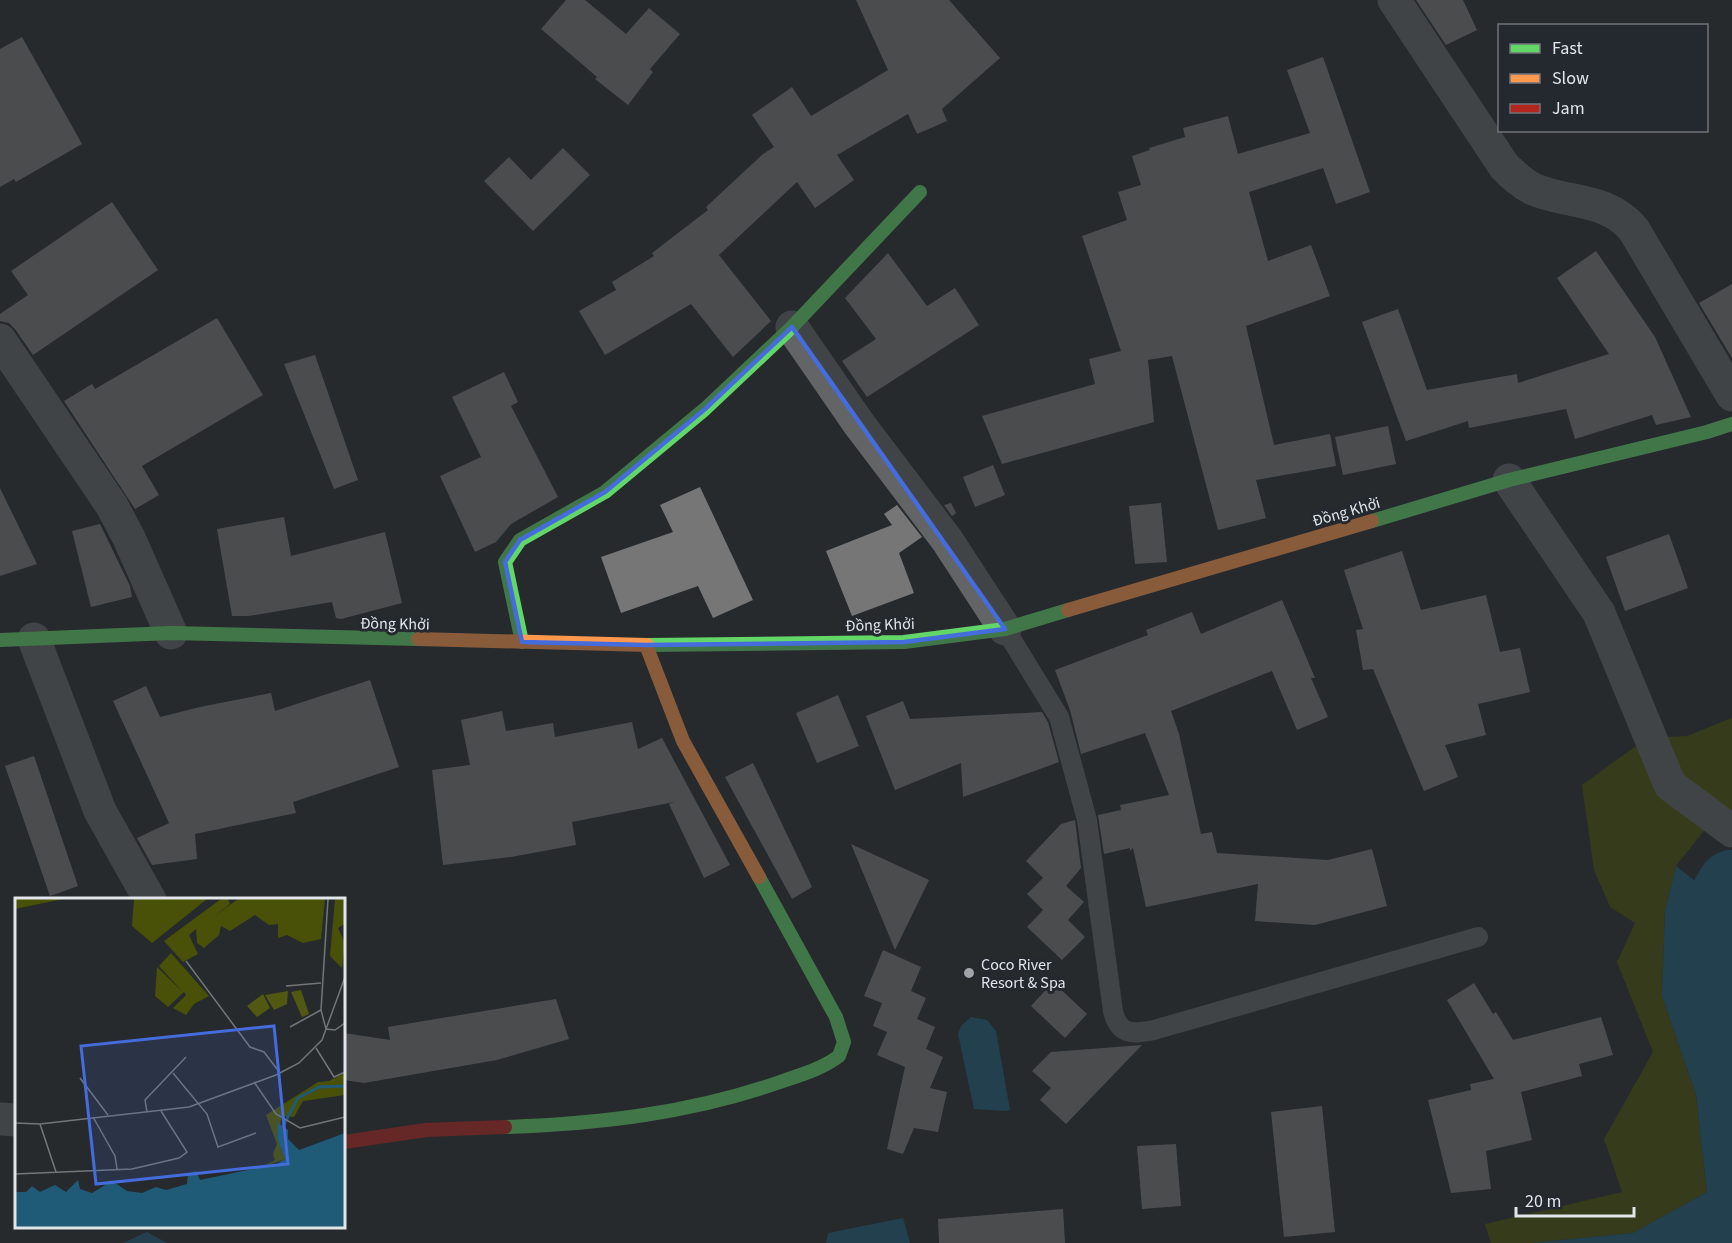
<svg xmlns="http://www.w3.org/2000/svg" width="1732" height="1243" viewBox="0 0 1732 1243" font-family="'Source Sans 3',sans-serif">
	<rect width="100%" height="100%" fill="#272a2d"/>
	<!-- green -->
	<path fill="#495007" d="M1732,718v94l-10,-4 -46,58 -11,45 -3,85 34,99 11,97 -74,41 -102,10h-40l-6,-19 137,-32 -18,-53 49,-87 -36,-90 18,-39 -25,-16 -16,-37 -12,-85 54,-39 30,-9 21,-1z"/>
	<!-- water -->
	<path fill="#1f5b76" d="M1676,866l56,44v333h-201l102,-10 74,-41 -11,-97 -34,-99 3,-85z
		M971,1017l16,3 9,11 14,79 -4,1 -32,-2 -16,-75 3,-8z
		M903,1218l7,25h-84l2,-10z
		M147,1232l20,11h-44z"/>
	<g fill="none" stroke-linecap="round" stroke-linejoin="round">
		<!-- river -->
		<path stroke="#1f5b76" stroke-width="70" d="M1732,885l-10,17 8,-5 2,47"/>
	</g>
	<!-- building -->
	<path fill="#777677" d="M566,0h19l41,34 23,-26 31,26 -30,35 3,3 -25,33 -33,-26 2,-2 -56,-48z
		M856,0h93l51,58 -58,51 5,12 -30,13 -9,-20 -71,41 17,25 -39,28 -18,-26 -78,73 52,66 -38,36 -42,-53 -86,51 -26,-44 37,-21 -4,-8 42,-26 -2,-3 56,-43 -2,-3 57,-53 11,-7 -22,-32 40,-28 19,29 77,-46z
		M1416,0h47l14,30 -31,15z
		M22,37l60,107 -66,38 -2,-3 -14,8v-138z
		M1323,57l47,135 -34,12 -13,-36 -74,24 19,69 43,-16 19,51 -84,30 28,119 56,-11 6,32 -80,14 10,38 -48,12 -46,-174 -24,4 6,62 -152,42 -20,-48 113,-32 -6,-25 32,-8 -39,-115 45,-16 -9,-28 23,-7 -9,-29 18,-6 -1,-2 36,-11 -2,-9 45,-12 10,38 72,-21 -23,-63z
		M563,148l27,27 -57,56 -49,-50 25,-24 22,23z
		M112,202l46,68 -125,85 -18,-26 -6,-6 -9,-2v-7l28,-19 -17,-24z
		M1596,251l59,86 36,80 -35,8 -4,-10 -77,24 -9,-30 -97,19 -1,-7 -62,20 -44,-119 36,-13 29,81 90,-16 1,9 91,-29 -52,-76z
		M888,253l39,53 28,-18 24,37 -112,72 -25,-36 34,-22 -31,-41z
		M1732,284v74l-33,-55z
		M217,318l46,77 -121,71 17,29 -24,14 -71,-108 28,-17 3,5z
		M315,355l43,125 -24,9 -50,-125z
		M504,372l14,30 -7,4 47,91 -47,27 -15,18 -21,10 -35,-76 41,-19 -29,-60z
		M1388,426l8,38 -53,11 -8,-38z
		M993,465l12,30 -30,12 -12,-30z
		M700,487l53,113 -40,18 -15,-32 -77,27 -20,-56 72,-25 -13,-27z
		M0,488l37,76 -37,12z
		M951,503l5,10 -4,3 -8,-11z
		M1161,503l6,59 -32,2 -6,-58z
		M897,505l25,32 -23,16 15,40 -62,23 -26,-65 66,-26 -8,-11z
		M284,517l7,39 94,-24 17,71 -61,16 -5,-1 -4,-16 -83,14h-17l-15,-87z
		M100,524l30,62 2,11 -41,10 -19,-76z
		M1669,534l19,54 -63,23 -19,-54z
		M1402,551l19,59 65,-15 14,57 20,-4 10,44 -52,12 8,31 -41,10 13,32 -34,14 -51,-122 -10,1 -7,-40 7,-1 -19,-59z
		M1282,600l33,78h-4l17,39 -31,13 -25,-59 -101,40 8,23 22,100 11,-2 5,21 111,7 44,-11 15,57 -72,19 -60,-4 3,-37 -112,23 -13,-59 -3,3v-3l-26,6 -6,-39 23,-5 -1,-5 49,-10 -24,-62 -64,21 -11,-44 -15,-40 93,-35 -2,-5 46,-18 9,22z
		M370,680l29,87 -106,35 3,11 -101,21 2,25 -45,6 -15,-27 32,-15 -56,-122 33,-15 14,31 40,-10 71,-14 4,18z
		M838,695l21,51 -42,17 -21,-50z
		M903,701l7,18 132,-7 6,10 11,40 -96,35 -2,-34 -66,27 -29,-74z
		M502,711l4,20 47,-8 2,14 77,-15 6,27 24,-11 68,127 -26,13 -35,-74 5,-2 -102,20 4,23 -65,12 -68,8 -11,-95 38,-5 -9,-45z
		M34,756l44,130 -28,10 -45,-130z
		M753,763l59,124 -20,12 -67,-122z
		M1075,820l6,48 -15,18 18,16 -16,18 17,17 -23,23 -35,-33 16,-17 -16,-16 16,-16 -17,-17 35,-37z
		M851,844l78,36 -34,70z
		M883,950l38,17 -10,24 15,7 -9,21 18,8 -9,22 17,8 -13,31 17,4 -9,40 -24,-4 -11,26 -16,-5 18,-82 -28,-12 10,-23 -14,-6 9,-23 -18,-7z
		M1053,982l34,32 -22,24 -34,-32z
		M1474,983l19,31 3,-2 17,28 88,-23 12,38 -34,9 3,12 -61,16 11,48 -46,11 5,38 -40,4 -23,-93 43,-10 -1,-6 24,-5 -47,-79z
		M556,999l13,40 -72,21 -133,23 -20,-3v-47l46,7 -2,-13z
		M1142,1045l-76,79 -26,-24 11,-12 -19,-17 19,-19z
		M1322,1106l13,126 -51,5 -13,-125z
		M1176,1144l5,62 -39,3 -5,-63z
		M1063,1209l2,34h-126l-1,-24z"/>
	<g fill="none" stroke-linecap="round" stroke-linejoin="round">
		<!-- lane -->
		<path stroke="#626466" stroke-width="20" d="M1005,629l54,88 28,103 26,191c6,25 20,23 41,19l324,-93"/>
		<!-- street -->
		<path stroke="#626466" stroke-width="33" d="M1394,0l110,166c9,9 17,17 29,23 34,15 75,8 101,41l98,165
			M792,327l67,97 88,116 58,89
			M0,340l112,166 17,32 42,95
			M1509,480l90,133 71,172 62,46
			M34,639l66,172 50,89
			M0,1119l16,1"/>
		<!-- fast -->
		<path stroke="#63d668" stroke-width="14" d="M1372,521l137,-41 198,-48 25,-8
			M0,640l171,-7 247,6
			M522,642l-17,-80 15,-22 85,-48 100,-83 87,-82 128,-135
			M647,645l257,-3 101,-13 63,-19
			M505,1127c94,-3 186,-14 275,-45 20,-7 42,-13 59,-26l5,-14 -8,-25 -77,-140"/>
		<!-- slow -->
		<path stroke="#ff974d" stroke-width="14" d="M1068,610l304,-89
			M418,639l229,6
			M646,645l37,96 76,136"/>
		<!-- jam -->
		<path stroke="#b3261e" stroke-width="14" d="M344,1142l82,-12 79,-3"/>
	</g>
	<!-- marked area -->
	<path d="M0 0H1732V1243H0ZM792,327l213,302 -101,13 -258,3 -124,-3 -17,-80 15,-22 85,-48 100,-83z" fill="#272a2d" fill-opacity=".55" fill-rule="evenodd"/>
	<path fill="none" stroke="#446cdc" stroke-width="4.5" stroke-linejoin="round" d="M792,327l213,302 -101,13 -258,3 -124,-3 -17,-80 15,-22 85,-48 100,-83z"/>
	<!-- markers -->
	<circle fill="#a1a4a8" stroke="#242930" stroke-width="2" cx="969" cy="973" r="6"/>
	<g text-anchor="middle" stroke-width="6" stroke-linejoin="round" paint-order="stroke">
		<!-- street labels -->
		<g font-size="16" fill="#e2e5ea" stroke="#242930">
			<text transform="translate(1346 511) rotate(-16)" y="6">Đồng Khởi</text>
			<text transform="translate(395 623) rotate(1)" y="6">Đồng Khởi</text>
			<text transform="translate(880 624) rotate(-2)" y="6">Đồng Khởi</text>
		</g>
		<!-- poi labels -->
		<g font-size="16" fill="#e2e5ea" stroke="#242930" text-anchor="start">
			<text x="981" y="970">Coco River<tspan x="981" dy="18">Resort &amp; Spa</tspan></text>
		</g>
	</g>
	<!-- overview -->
	<g transform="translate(15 898)">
		<rect width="330" height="330" fill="#272a2d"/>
		<path d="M0,1h48l-48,10zM119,1h73l-55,44 -20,-17zM206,1h7l2,5 -15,12 23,-17h87l-4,40 -18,4 -16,-8 -9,3v-14l-9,1 -14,-10 -25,16 -9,-5 -2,9 -15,13 -7,-5 -1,-14 -7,6 9,19 -15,8 -19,-21zM320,1h10v25l-7,4 7,15 -3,25 -12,-12zM156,55l38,43 -15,8 -8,11 -13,-7 13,-13 -2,-3 -16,15 -13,-11 2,-29 26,25 -24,-26zM330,175v22l-42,6 -9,16 -12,-1 -5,21 8,22 -23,8 13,-7 -2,-6 4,-10 -11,-29 52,-33 11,-1z" fill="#495007"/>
		<path d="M286,92l8,24 -7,3 -11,-25zM273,93l-1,13 -13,6 -9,-15zM248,96l7,14 -13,9 -10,-11z" fill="#505811"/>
		<path d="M263,225l10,7v9l11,11 46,-17v94h-330v-35h11l6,-6 8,6 15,-7 11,7 12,-12 2,9 12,4 20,-12 15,10 15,2 14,-6 10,3 21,-6 1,-10 8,-3 4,9 77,-16 8,-5 -8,-21z" fill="#1f5b76"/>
		<path fill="none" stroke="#1f5b76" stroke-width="3" d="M271,239l-3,-11 15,-28 21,-11 26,-1"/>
		<path fill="none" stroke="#727579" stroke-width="1.5" d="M313,1l-7,111 5,19 9,1 10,-7M171,63l64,86 14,5 16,21M271,88l35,-3M275,129l31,-17M301,150l18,29 11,-5M158,175l34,41 11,33 38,-14M65,180l28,37M239,184l22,32 24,14 45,-11M132,214l-2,-12 41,-43M78,219l22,39 2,13M0,225l25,1 149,-17 87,-32 23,-12 23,-23 23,-63M25,226l16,48M0,276l117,-5 47,-11 8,-6 -26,-41"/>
		<path fill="#446cdc" fill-opacity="0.15" stroke="#446cdc" stroke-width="3" d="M259,128l14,138 -192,20 -15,-138z"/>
		<rect width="330" height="330" fill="none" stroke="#e2e5ea" stroke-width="3"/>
	</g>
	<!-- legend -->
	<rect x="1498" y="24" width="210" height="108" fill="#242930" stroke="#70747a" stroke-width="1.5"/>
	<rect x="1510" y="44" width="30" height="9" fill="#63d668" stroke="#70747a" stroke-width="1.5"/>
	<text x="1552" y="54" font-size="18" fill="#e2e5ea">Fast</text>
	<rect x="1510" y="74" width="30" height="9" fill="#ff974d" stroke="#70747a" stroke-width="1.5"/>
	<text x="1552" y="84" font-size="18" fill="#e2e5ea">Slow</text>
	<rect x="1510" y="104" width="30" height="9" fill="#b3261e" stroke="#70747a" stroke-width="1.5"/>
	<text x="1552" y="114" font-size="18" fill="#e2e5ea">Jam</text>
	<!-- scale -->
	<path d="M1516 1207v9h118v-9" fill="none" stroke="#e2e5ea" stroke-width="3"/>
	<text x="1525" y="1207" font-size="18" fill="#e2e5ea" stroke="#242930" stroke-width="4.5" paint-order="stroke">20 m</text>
</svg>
